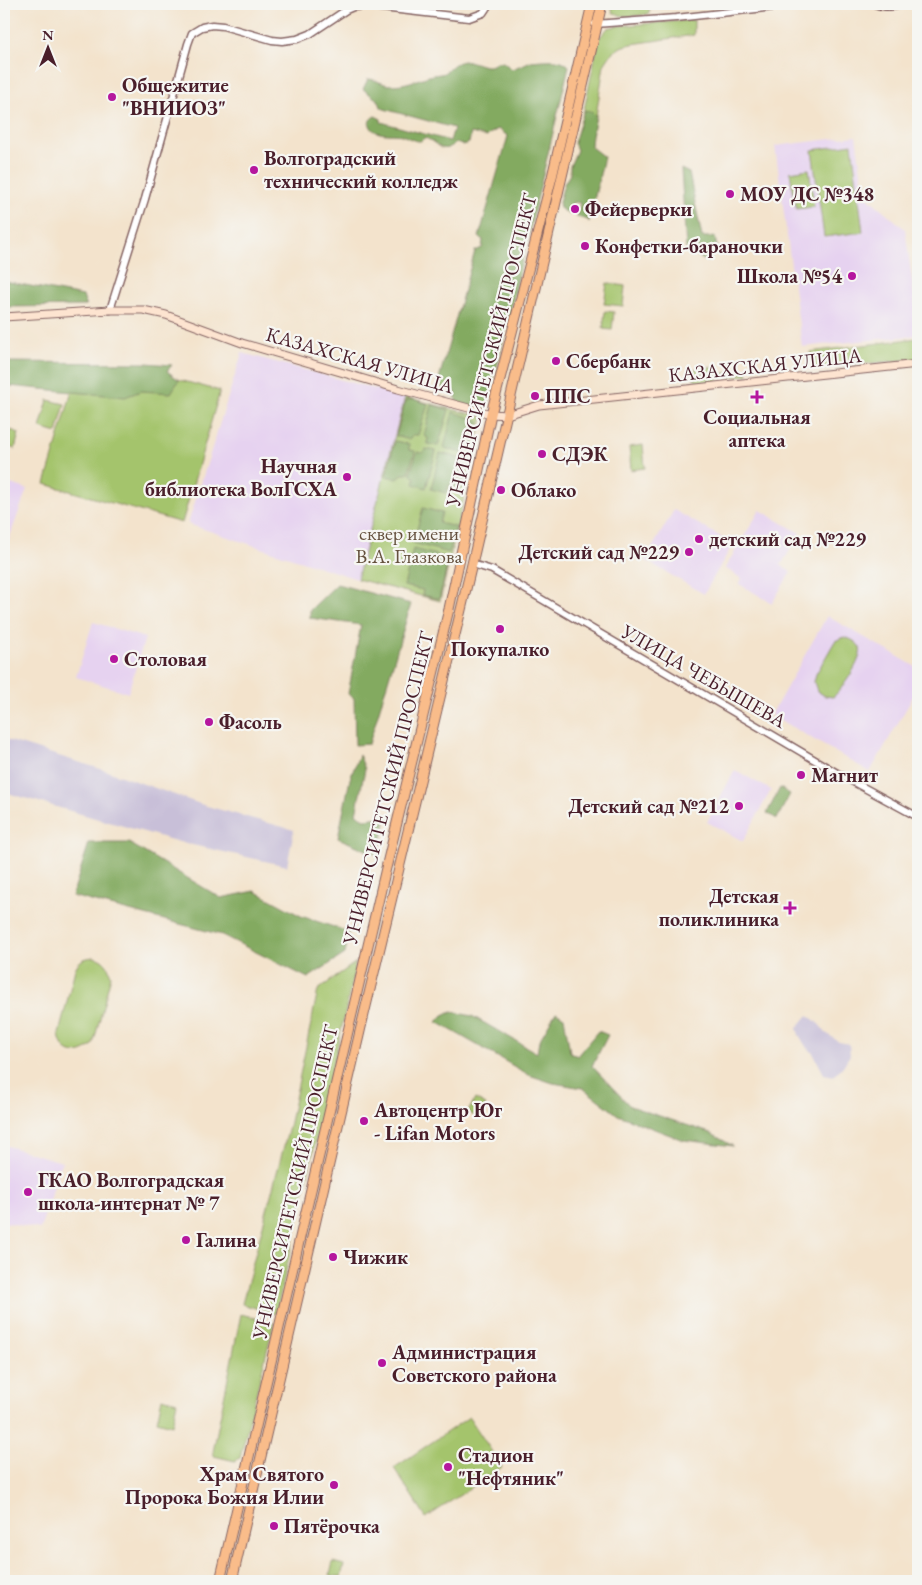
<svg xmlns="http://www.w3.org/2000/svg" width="922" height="1585" viewBox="0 0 922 1585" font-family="'EB Garamond',serif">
	<rect width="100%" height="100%" fill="#f6f6f2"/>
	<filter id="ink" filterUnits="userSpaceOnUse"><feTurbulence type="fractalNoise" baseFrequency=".02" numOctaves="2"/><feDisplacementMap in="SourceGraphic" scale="10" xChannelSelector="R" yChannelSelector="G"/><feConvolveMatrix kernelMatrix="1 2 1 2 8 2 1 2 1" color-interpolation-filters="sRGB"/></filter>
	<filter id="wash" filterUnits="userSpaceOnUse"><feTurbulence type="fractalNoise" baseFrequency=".0096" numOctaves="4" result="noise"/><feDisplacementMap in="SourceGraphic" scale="20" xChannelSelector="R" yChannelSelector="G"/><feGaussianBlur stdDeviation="1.12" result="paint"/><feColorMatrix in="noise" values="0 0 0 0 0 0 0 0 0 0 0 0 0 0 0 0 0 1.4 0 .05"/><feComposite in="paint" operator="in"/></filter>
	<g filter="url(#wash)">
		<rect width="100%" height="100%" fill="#f3e3cc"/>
		<!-- built -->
		<path fill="#e6d2f0" d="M856,136l8,58 41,35 13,95v11l-116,12 -27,-201z
			M242,353l163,44 -48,182 -169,-55z
			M4,482l23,7 -23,64z
			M674,510l59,34 -29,50 -59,-34z
			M760,510l40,23 -19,32 10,7 -19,31 -33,-19 3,-5 -17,-11z
			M827,616l91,52v20l-48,84 -99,-57z
			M93,622l52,16 -17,55 -52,-16z
			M735,770l36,20 -28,51 -36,-19z
			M4,1145l58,17 -22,67 -36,-7z"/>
		<!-- industrial -->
		<path fill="#c8bfd8" d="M4,739l103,32 96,34 91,25 -7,36 -108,-24 -175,-50z
			M808,1015l10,8 8,10 13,9 10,2 1,11 -7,11 -9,10 -10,-2 -11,-21 -8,-8 -6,-10 -2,-7z"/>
		<!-- green -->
		<path fill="#a4c46c" stroke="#77724c" d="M611,4h38l1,5 -2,5c-12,2 -24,4 -35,-1z
			M694,20v15l-62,9 -11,3 -9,6 -8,12 -8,51 -4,-4 -8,-2 15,-72 9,-10 8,-2z
			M852,144l11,88 -39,5 -12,-87z
			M809,169l4,27 -19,3 -4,-27z
			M813,198l1,9 -18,2 -1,-9z
			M607,283l18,3 -2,20 -19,-2z
			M605,311l9,1 -2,18 -9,-1z
			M918,338v21l-102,9 -4,-3 -2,-13z
			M79,367h87l3,10 51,14 -38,132 -137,-39z
			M718,367v5l-24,2v-5z
			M734,372l2,1 11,-1 1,3 -30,3 -1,3 -18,2 -5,-4v-2z
			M405,397l78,20 -43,184 -83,-22z
			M48,400l17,4 -8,29 -17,-5z
			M11,430l8,3 -4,16 -8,-3z
			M643,445l2,23 -14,2 -2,-23z
			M844,637c6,2 13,4 16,11 4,10 -19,43 -27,49l-8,-1 -8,-5 -3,-9 2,-8 19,-33z
			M94,957c10,2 15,9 17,19l-18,69c-16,13 -31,10 -34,-11l16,-65c4,-9 9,-11 19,-12z
			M356,962l-10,47 -70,305 -34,-10 47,-177 29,-137z
			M475,1099l11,6 -8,13 -10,-6z
			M241,1314l33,9 -34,135 -5,3 -21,-5 -1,-4z
			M162,1398l15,4 -5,23 -15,-4z
			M469,1417l33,50 -76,51 -32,-50z
			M333,1562l11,3 -3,12 -11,-2z"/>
		<!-- forest -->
		<path fill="#83aa60" stroke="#666446" d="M542,60c9,0 20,-2 27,6l-81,338 -2,3 -6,2 -24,-6v-11l-14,-4 -4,-6 37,-131 7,-3 1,-8 -4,-3 29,-101 -10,-7 -7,4 -4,4 -16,-4 -2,10 -5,2 -9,-2c-15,14 -18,-3 -31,-5 -3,3 -2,3 -7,3 -5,-1 -10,-4 -15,-6 -9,-2 -28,2 -32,-10 -2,-4 1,-7 5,-9l6,3v3l69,19 4,-13 -70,-19 -3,-2 -2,-6 -16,-12 5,-10c8,0 15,6 23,6 14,0 25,-5 38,-9 5,-2 10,-1 15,-3 7,-5 10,-11 20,-12 11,-1 23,11 33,1h6l9,7 19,-8z
			M584,110l8,2 4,4c-2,12 -5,20 -5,31l13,10 -15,65 -1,-2 -11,-3 3,-14 -7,-1 -4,13 -9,-7 -1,-6 5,-18 6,-10v-8l7,-16 -3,-7z
			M681,169l8,4 13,64h13l2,11 -10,14 -21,-13z
			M4,281l79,15 3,10 -82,1z
			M4,362l142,1 26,2 -5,6 12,9 -8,13 -30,-2 -16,6 -116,-11 -5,-5z
			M414,399l14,5 -10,31h-6l-2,5 -14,-4 9,-33 2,-3z
			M432,405l17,5 -11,36 -11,-2 1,-6 -4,-2z
			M453,412l25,8 1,3 -9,32 -26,-7z
			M395,441l14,3v6l6,1 -7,23h-6l-4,5 -12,-3z
			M426,449l10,2 -10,37 -12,-4 1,-6 -5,-4 7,-22 5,1z
			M440,453l26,7 -4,16 5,2 -3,11 -15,-4 -3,8 -15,-4z
			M423,508l19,5 -3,10 17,4 -7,26 -36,-10z
			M413,549l36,9 -10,41 -17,-4 1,-5 -19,-4z
			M337,584l74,20 -42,140 -14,1 -1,-47 -6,-4 13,-69 -51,-7v-8z
			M359,755l6,14 -9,45 9,5 22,-3 -9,39 -40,-17 12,-59z
			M780,788l10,6 -13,25 -10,-6z
			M89,843h40l92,55 34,-7 46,25 48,16 -4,22 -37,24 -86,-43 -150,-39z
			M453,1012l19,4 65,37 2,-12 17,-29 8,5 6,35 7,4 21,-25 10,4 -16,31 38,40 80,27 23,13 -50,-6 -65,-25 -35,-27 -30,-5 -24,-8 -92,-53 6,-7z"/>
	</g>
	<g filter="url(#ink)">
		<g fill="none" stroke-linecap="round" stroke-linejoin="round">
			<!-- tertiary casing -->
			<g stroke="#856463" stroke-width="9">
				<path id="tertiary" d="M595,24l81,-6 125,-14
					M110,310l35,-111 43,-155 4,-11 10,-6 10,-2 11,1 49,14 10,1 15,-2 13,-5 36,-24 7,-3 12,-1 104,12 14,-5 6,-9
					M472,564l20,6 345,203 81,44"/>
			</g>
			<!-- secondary casing -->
			<g stroke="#856463" stroke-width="9">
				<path id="secondary" d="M4,317l106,-7h33l23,5 76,28 156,46 93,25 16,1 32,-10 379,-41"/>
			</g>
			<!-- trunk casing -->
			<g stroke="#856463" stroke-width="11">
				<path id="trunk" d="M220,1581l166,-713 63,-259 42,-195 61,-237 40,-173
					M232,1581l129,-554 111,-463 130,-560"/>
			</g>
			<!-- tertiary -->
			<use href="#tertiary" stroke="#fff" stroke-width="6"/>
			<!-- secondary -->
			<use href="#secondary" stroke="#fde4d0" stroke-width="7"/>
			<!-- trunk -->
			<use href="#trunk" stroke="#f9bc8a" stroke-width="9"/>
			<!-- tram -->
			<path stroke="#4a1f2b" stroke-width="1" d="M867,4c14,11 35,5 51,2"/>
		</g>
	</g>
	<!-- markers -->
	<g fill="#b5179e" stroke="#f6f6f2" stroke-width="2">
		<circle cx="112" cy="97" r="5"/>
		<circle cx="254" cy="170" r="5"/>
		<circle cx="730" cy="194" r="5"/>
		<circle cx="575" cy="209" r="5"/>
		<circle cx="585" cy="246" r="5"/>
		<circle cx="852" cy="276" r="5"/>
		<circle cx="556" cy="361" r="5"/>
		<circle cx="535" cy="396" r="5"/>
		<path d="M754.5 389.5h5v5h5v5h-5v5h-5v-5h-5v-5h5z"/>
		<circle cx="542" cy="454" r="5"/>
		<circle cx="347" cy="477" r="5"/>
		<circle cx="501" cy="490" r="5"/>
		<circle cx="699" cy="539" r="5"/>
		<circle cx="689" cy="552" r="5"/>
		<circle cx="500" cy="629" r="5"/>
		<circle cx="114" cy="659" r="5"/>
		<circle cx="209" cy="722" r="5"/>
		<circle cx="801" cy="775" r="5"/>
		<circle cx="739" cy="806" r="5"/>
		<path d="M787.5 900.5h5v5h5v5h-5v5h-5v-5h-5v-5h5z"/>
		<circle cx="364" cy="1121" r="5"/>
		<circle cx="28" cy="1192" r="5"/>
		<circle cx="186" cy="1240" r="5"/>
		<circle cx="333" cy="1257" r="5"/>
		<circle cx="382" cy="1363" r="5"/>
		<circle cx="448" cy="1467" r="5"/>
		<circle cx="334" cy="1485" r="5"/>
		<circle cx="274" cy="1526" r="5"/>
	</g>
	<g text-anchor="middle" stroke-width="4.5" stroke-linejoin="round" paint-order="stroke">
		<!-- poi labels -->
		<g font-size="20" font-weight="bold" fill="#4a1f2b" stroke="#f6f6f2" text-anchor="start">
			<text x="122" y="92">Общежитие<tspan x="122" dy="23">"ВНИИОЗ"</tspan></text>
			<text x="264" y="165">Волгоградский<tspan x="264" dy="23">технический колледж</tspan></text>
			<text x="740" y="201">МОУ ДС №348</text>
			<text x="585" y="216">Фейерверки</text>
			<text x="595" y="253">Конфетки-бараночки</text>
			<text x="842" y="283" text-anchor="end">Школа №54</text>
			<text x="566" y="368">Сбербанк</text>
			<text x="545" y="403">ППС</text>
			<text x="757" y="424" text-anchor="middle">Социальная<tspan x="757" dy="23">аптека</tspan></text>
			<text x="552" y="461">СДЭК</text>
			<text x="337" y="473" text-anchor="end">Научная<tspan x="337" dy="23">библиотека ВолГСХА</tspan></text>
			<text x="511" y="497">Облако</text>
			<text x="709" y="546">детский сад №229</text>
			<text x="679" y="559" text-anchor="end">Детский сад №229</text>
			<text x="500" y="656" text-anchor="middle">Покупалко</text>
			<text x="124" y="666">Столовая</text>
			<text x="219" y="729">Фасоль</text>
			<text x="811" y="782">Магнит</text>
			<text x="729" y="813" text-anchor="end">Детский сад №212</text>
			<text x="779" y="903" text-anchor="end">Детская<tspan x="779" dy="23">поликлиника</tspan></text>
			<text x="374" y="1117">Автоцентр Юг<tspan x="374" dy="23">- Lifan Motors</tspan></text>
			<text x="38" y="1187">ГКАО Волгоградская<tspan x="38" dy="23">школа-интернат № 7</tspan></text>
			<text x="196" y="1247">Галина</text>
			<text x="343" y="1264">Чижик</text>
			<text x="392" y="1359">Администрация<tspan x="392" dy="23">Советского района</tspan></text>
			<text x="458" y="1462">Стадион<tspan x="458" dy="23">"Нефтяник"</tspan></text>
			<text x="324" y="1481" text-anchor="end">Храм Святого<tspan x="324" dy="23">Пророка Божия Илии</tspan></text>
			<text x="284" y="1533">Пятёрочка</text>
		</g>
		<!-- street labels -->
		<g font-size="20" fill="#4a1f2b" stroke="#f6f6f2">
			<text transform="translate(491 350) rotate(-76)" y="7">УНИВЕРСИТЕТСКИЙ ПРОСПЕКТ</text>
			<text transform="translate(360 360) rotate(16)" y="7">КАЗАХСКАЯ УЛИЦА</text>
			<text transform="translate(765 365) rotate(-6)" y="7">КАЗАХСКАЯ УЛИЦА</text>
			<text transform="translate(704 676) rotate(30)" y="7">УЛИЦА ЧЕБЫШЕВА</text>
			<text transform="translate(388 788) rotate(-76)" y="7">УНИВЕРСИТЕТСКИЙ ПРОСПЕКТ</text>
			<text transform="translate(295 1182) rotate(-77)" y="7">УНИВЕРСИТЕТСКИЙ ПРОСПЕКТ</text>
		</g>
		<!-- park labels -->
		<g font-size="20" fill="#65513e" stroke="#f6f6f2">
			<text x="409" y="540">сквер имени<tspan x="409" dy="23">В.А. Глазкова</tspan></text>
		</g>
	</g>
	<!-- margin -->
	<rect width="922" height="1585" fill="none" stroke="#f6f6f2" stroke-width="20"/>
	<!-- north arrow -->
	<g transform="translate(48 48)" stroke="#f6f6f2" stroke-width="4" paint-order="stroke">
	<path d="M0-4L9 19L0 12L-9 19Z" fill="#4a1f2b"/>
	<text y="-8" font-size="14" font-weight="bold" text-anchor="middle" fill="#4a1f2b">N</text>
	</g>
</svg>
